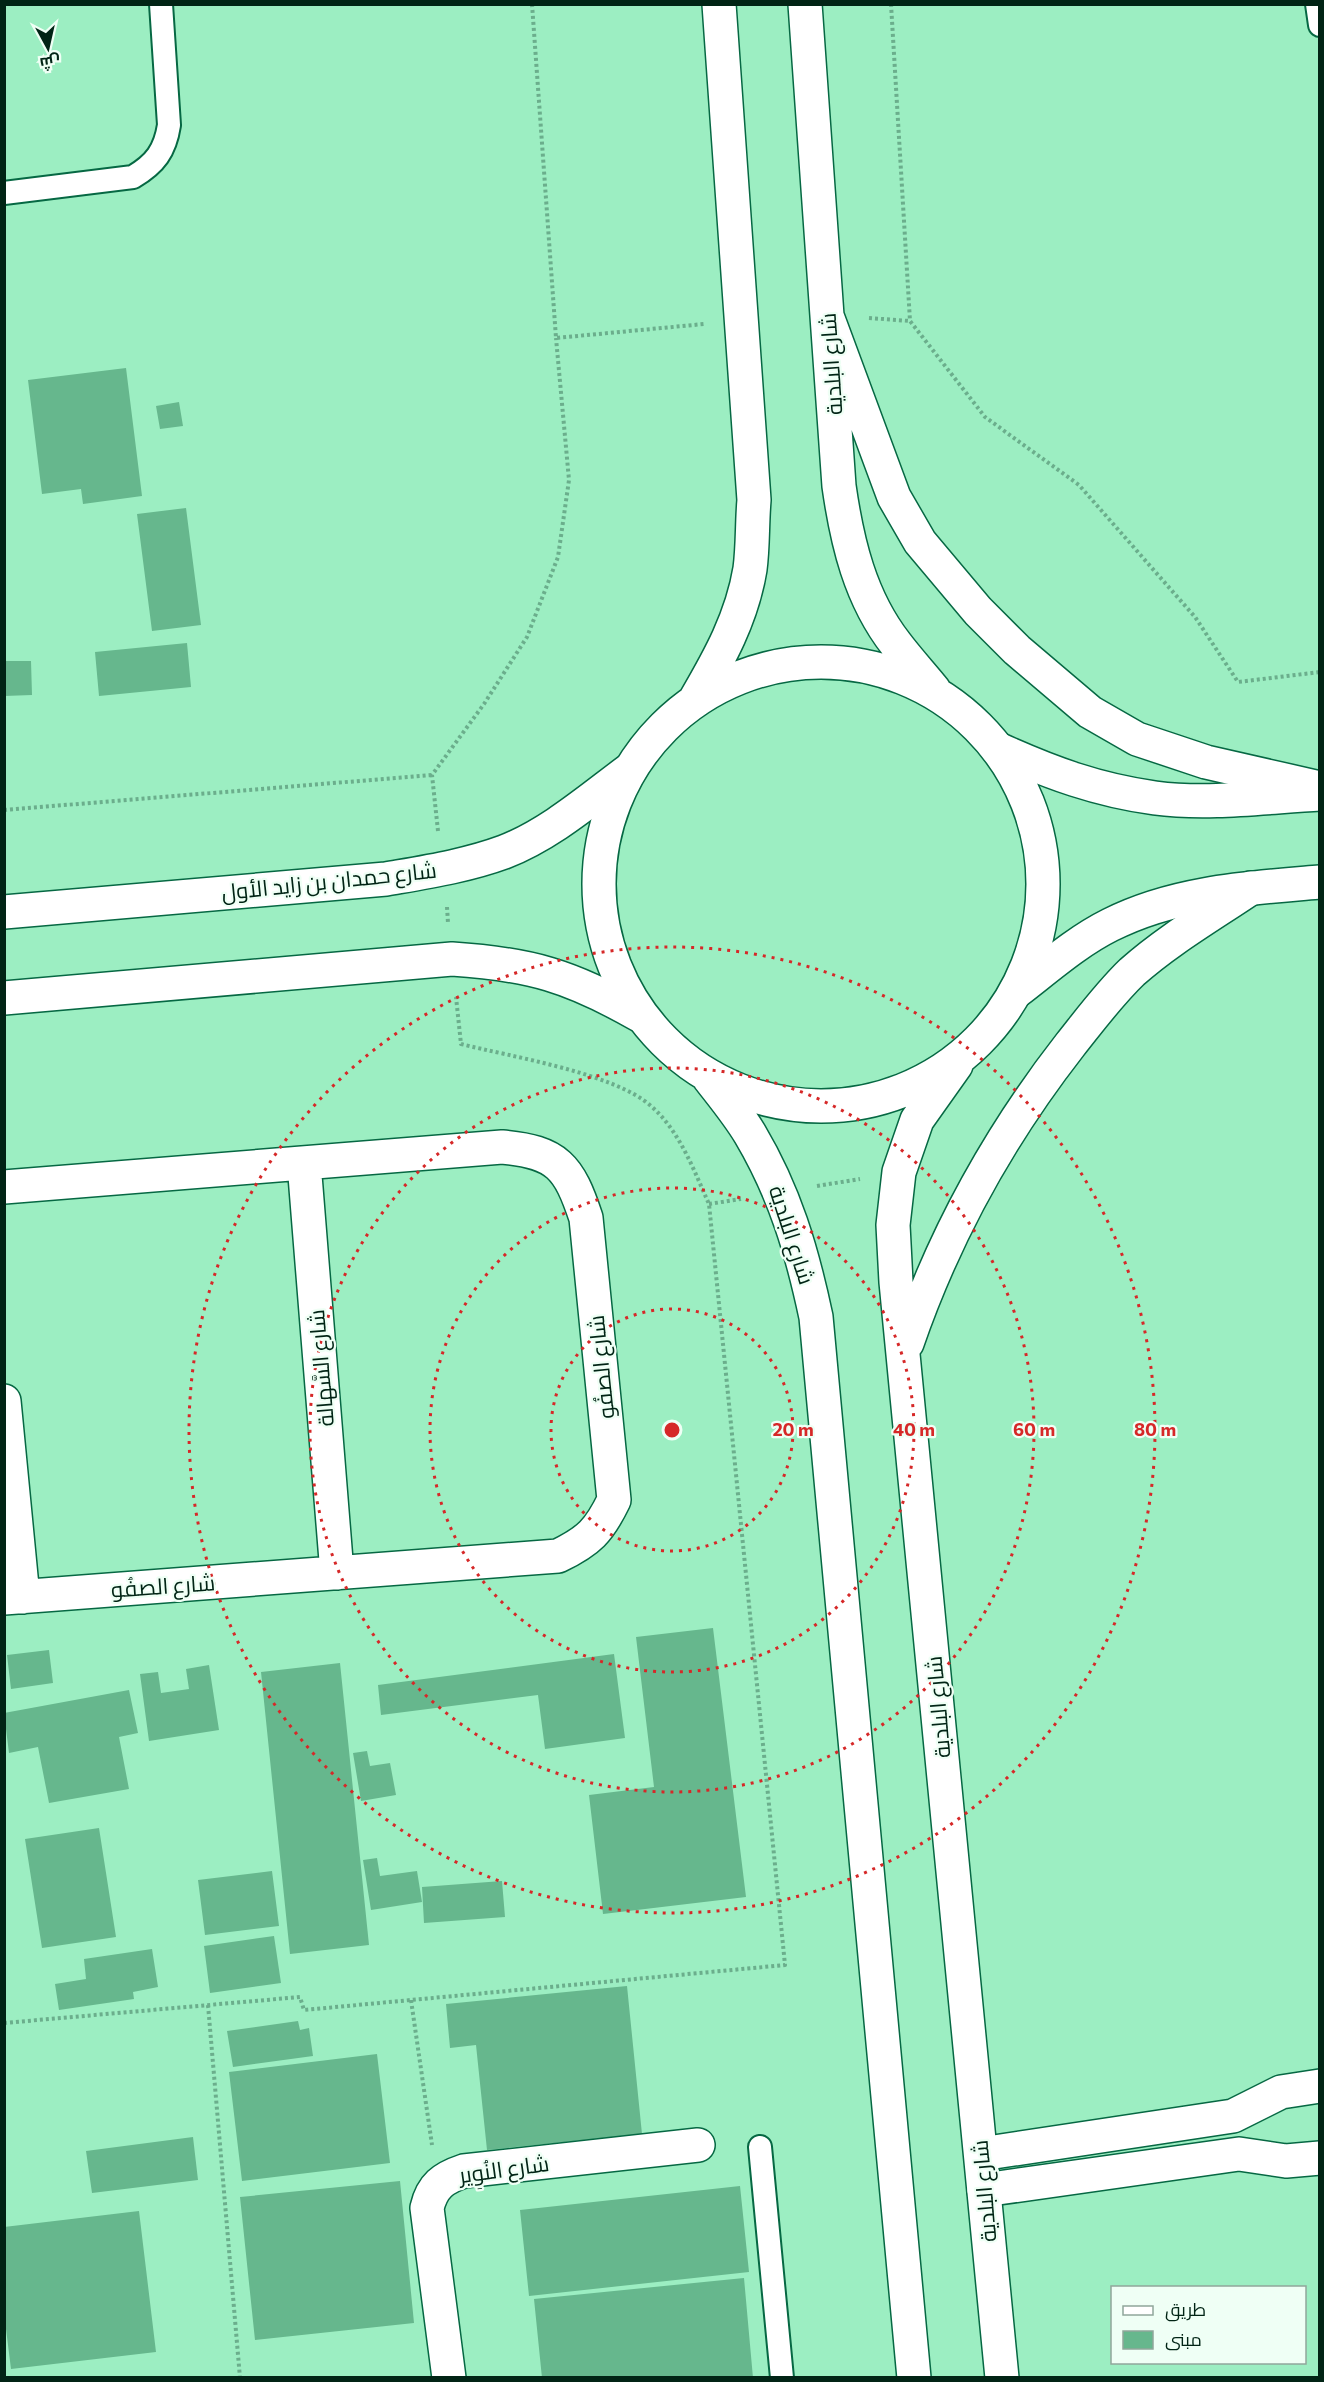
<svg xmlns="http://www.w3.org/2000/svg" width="1324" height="2382" viewBox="0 0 1324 2382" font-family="Commissioner,Cairo,sans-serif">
	<rect width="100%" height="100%" fill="#9ceec2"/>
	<!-- building -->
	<path fill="#66b78d" d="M126,368l16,128 -59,8 -2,-15 -39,5 -14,-114z
		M179,402l4,24 -23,3 -4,-23z
		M186,508l15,117 -49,6 -15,-117z
		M187,643l4,44 -92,9 -4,-44z
		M4,661h27l1,34 -28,1z
		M713,1628l33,269 -143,17 -14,-119 65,-8 -18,-150z
		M49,1650l4,33 -42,6 -4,-34z
		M614,1654l11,84 -80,11 -7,-54 -157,20 -3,-30z
		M340,1663l29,282 -79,9 -29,-282z
		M209,1665l10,65 -70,11 -9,-67 18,-2 3,21 28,-4 -3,-20z
		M129,1690l9,43 -19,4 10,52 -80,14 -11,-56 -29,6 -5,-40z
		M367,1751l3,15 20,-3 6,32 -35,6 -8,-48z
		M99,1828l17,109 -74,11 -17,-109z
		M377,1858l3,18 37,-5 5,31 -51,8 -8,-50z
		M272,1871l7,55 -74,9 -7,-55z
		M502,1881l3,36 -81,6 -2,-36z
		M274,1936l7,47 -71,10 -6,-47z
		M152,1949l6,38 -25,5 1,7 -75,11 -4,-26 31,-5 -2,-20z
		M627,1986l15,148 -155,16 -11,-105 -26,3 -4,-44z
		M298,2021l2,9 9,-2 4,28 -80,11 -6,-36z
		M377,2054l13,109 -148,18 -13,-109z
		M193,2137l5,43 -106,13 -6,-42z
		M400,2181l14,142 -159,17 -15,-143z
		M740,2186l9,86 -220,24 -9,-86z
		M139,2211l17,141 -145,17 -7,-56v-86z
		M744,2278l9,100h-211l-8,-79z"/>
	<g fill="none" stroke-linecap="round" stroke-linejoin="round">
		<!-- service casing -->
		<g stroke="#066843" stroke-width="26">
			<path id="service" d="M1317,4l3,21
				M4,193l129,-16c22,-13 32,-26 36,-52l-8,-121
				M760,2147l22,231"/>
		</g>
		<!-- minor casing -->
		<g stroke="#066843" stroke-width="36">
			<path id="minor" d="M304,1163l33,410
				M4,1187l498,-40c56,5 67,20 84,71l28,282c-15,31 -25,41 -56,56l-554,42
				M4,1401l19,196
				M981,2154l252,-38 48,-24 39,-6
				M984,2190l255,-36 47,7 34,-3
				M449,2378l-22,-170c5,-22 16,-30 37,-37l234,-26"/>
		</g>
		<!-- secondary casing -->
		<g stroke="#066843" stroke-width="36">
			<path id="secondary" d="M998,749c53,24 99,41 157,49 53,7 111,-1 165,-4
				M4,912l382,-33c40,-7 80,-13 118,-27 46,-18 85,-52 124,-81
				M1017,991c30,-23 59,-49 93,-66 65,-33 139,-37 210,-43
				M4,998l448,-39c78,5 119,17 187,56"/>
		</g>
		<!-- primary casing -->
		<g stroke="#066843" stroke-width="36">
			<path id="primary" d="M805,4l34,482c8,56 21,112 57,158 12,16 26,31 38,46
				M827,316l67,181 26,45 58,69 39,39 73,62 47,27 69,23 114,26
				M599 884a222 222 0 1 1 444 0a222 222 0 1 1-444 0Z
				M695,700c24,-41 47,-82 55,-131 3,-22 2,-46 4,-69l-35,-496
				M956,1065l-39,55 -18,52 -6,53 3,57 106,1096
				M709,1078c14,18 29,36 41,56 35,59 52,117 66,183l98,1061
				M907,1343c38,-110 92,-207 163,-298 20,-25 39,-51 62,-73 36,-32 79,-57 119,-84"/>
		</g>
		<!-- path -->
		<path stroke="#6bae8c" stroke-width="4" stroke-dasharray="3 3" stroke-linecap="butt" d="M532,4l24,334 148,-14
			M891,4l19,317 75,96 94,68 116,132 43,65 82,-10
			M869,318l41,3
			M4,810l428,-35
			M438,831l-6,-56 52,-71 43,-67 31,-80 11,-77 -13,-142
			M447,907l1,16
			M817,1186l43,-7
			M709,1204l32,-5
			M411,2000l21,145
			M208,2005l32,373
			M4,2023l296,-26 4,13 481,-45 -76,-761c-15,-33 -29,-73 -58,-98 -37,-33 -139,-49 -190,-62l-5,-47"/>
		<!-- service -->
		<use href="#service" stroke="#fff" stroke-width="22"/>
		<!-- minor -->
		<use href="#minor" stroke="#fff" stroke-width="33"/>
		<!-- secondary -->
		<use href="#secondary" stroke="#fff" stroke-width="33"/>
		<!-- primary -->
		<use href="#primary" stroke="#fff" stroke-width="33"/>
	</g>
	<!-- distance rings -->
	<g fill="none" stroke="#d62828" stroke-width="3" stroke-dasharray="3 6">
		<circle cx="672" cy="1430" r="121"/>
		<circle cx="672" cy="1430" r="242"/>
		<circle cx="672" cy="1430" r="362"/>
		<circle cx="672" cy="1430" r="483"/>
	</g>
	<g text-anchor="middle" stroke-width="4.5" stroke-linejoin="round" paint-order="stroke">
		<!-- street labels -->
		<g font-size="22" fill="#012415" stroke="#effff5">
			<text transform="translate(831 364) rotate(-94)" y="8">شارع البلدية</text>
			<text transform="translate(329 881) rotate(-6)" y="8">شارع حمدان بن زايد الأول</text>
			<text transform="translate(792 1235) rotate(72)" y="8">شارع البلدية</text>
			<text transform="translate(601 1367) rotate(-96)" y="8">شارع الصفُو</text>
			<text transform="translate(321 1368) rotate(-95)" y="8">شارع السَّهالة</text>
			<text transform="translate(163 1586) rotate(-4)" y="8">شارع الصفُو</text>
			<text transform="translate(938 1707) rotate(-95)" y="8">شارع البلدية</text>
			<text transform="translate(504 2169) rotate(-8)" y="8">شارع النُوِير</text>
			<text transform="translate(984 2191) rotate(-95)" y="8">شارع البلدية</text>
		</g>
	</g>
	<circle cx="672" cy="1430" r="9" fill="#d62828" stroke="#effff5" stroke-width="3"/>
	<g font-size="18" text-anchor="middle" font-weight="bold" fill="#d62828" stroke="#effff5" stroke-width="4.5" stroke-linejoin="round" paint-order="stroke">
		<text x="793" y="1436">20 m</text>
		<text x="914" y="1436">40 m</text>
		<text x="1034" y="1436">60 m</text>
		<text x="1155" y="1436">80 m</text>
	</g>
	<!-- border -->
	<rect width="1324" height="2382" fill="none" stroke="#012415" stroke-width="12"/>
	<!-- legend -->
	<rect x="1111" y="2286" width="195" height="78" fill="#effff5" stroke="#90a79b" stroke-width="1.5"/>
	<rect x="1123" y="2306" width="30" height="9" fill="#ffffff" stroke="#90a79b" stroke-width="1.5"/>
	<text x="1165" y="2316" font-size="18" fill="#012415">طريق</text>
	<rect x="1123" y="2331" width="30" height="18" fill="#66b78d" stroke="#90a79b" stroke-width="1.5"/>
	<text x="1165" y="2346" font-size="18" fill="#012415">مبنى</text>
	<!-- north arrow -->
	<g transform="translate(48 48) rotate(172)" stroke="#effff5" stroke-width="4.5" paint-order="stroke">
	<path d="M0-4.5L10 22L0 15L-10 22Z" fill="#012415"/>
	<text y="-9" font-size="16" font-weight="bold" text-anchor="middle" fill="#012415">ش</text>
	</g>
</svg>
